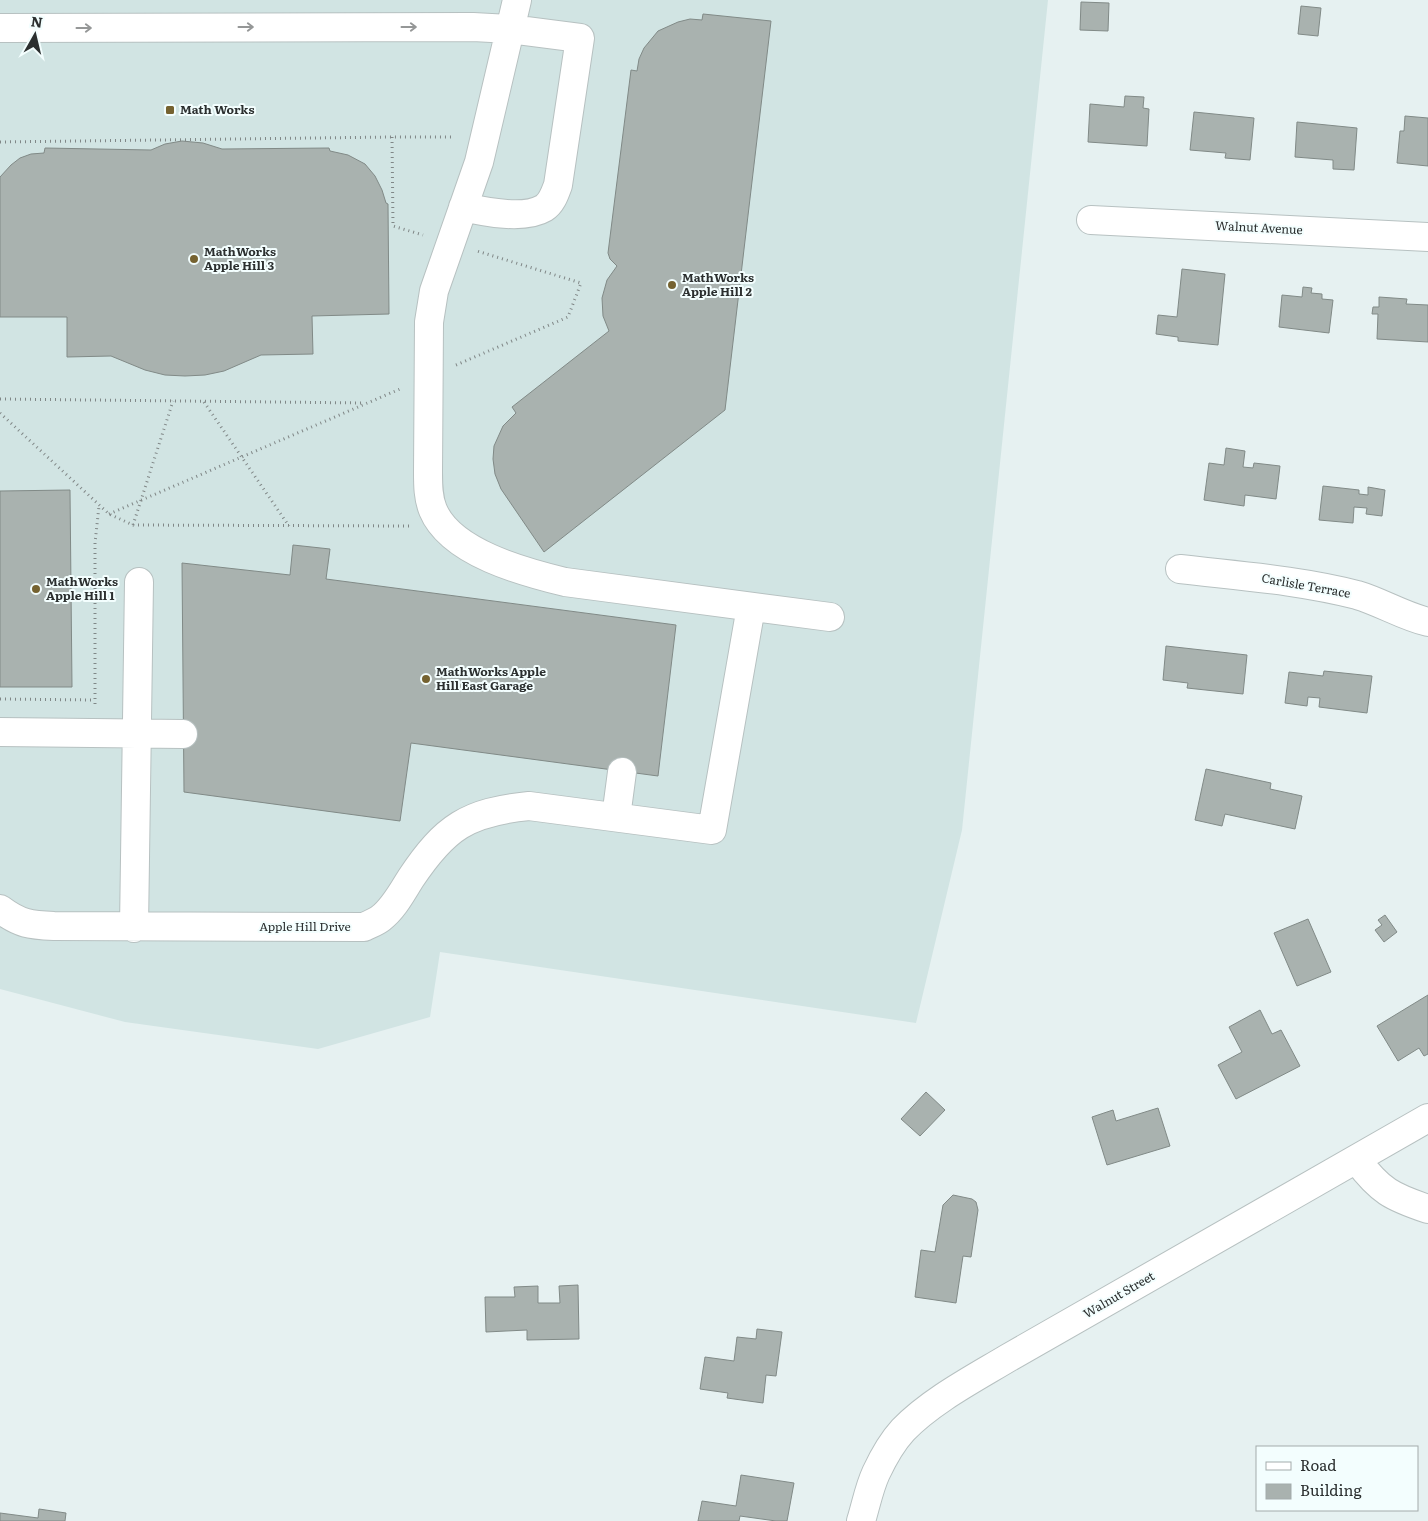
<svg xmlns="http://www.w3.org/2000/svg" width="1428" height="1521" viewBox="0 0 1428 1521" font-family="Literata,serif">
	<rect width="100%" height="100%" fill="#e6f1f1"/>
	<!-- built -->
	<path fill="#d1e4e3" d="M0,0h1048l-86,830 -46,193 -476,-71 -10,65 -112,32 -193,-27 -125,-33z"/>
	<!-- building -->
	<path fill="#a9b2af" stroke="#818a87" d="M1081,2l28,1 -1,28 -28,-1z
		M1301,6l20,2 -3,28 -20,-2z
		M703,14l68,7 -46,389 -181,142 -43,-63 -6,-15 -2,-15 1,-13 9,-20 13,-13 -4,-6 97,-76 -6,-15 -1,-18 5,-18 10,-14 -7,-7 -2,-6 23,-183 6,1 2,-12 5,-11 14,-17 20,-9 12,-3 12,1z
		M1125,96l19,1 -1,11 6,1 -2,37 -59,-4 2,-38 34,3z
		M1194,112l60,6 -4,42 -25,-2 1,-5 -36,-3z
		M1405,116l23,2v48l-31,-3 3,-32h4z
		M1297,122l60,6 -3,42 -21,-1v-9l-38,-3z
		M182,141l21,2 19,6 107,-1 1,3 18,4 17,9 10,12 7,14 4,13 2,1 1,110 -77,2 1,38 -52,1 -37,16 -19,4 -20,1 -20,-1 -20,-5 -34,-14 -44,1v-40h-67v-140l11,-12 9,-7 11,-4 13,-1 1,-5 106,2 14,-6z
		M1182,269l43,5 -7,71 -40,-4v-4l-22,-3 2,-19 19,2z
		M1303,287l9,1 -1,5 11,1v5l11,1 -4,33 -50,-6 3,-32 20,2z
		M1379,297l28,2 -1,5 22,1v37l-51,-3 1,-25h-6l1,-7h6z
		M1226,448l19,3 -2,16 10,1 1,-5 26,3 -4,33 -31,-4 -1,11 -40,-6 5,-37 15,2z
		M1323,486l36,4v4l9,1v-8l17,3 -3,26 -16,-2 1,-6 -13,-1 -1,16 -34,-3z
		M70,490l2,197h-72v-196z
		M293,545l37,4 -4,30 350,46 -18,151 -247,-33 -11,78 -216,-29 -2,-229 108,12z
		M1166,646l81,9 -4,39 -56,-6 1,-5 -25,-3z
		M1324,671l48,5 -5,37 -48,-6 1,-9 -12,-1 -1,9 -22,-3 4,-31 34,4z
		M1206,769l65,14 -1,6 32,7 -7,33 -70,-15 -3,12 -27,-6z
		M1385,915l12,17 -13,10 -9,-12 7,-5 -4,-5z
		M1308,919l23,53 -34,14 -23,-53z
		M1428,995v59l-4,2 -5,-8 -21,13 -21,-35z
		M1260,1010l12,24 9,-4 19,36 -64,33 -18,-34 24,-13 -13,-25z
		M926,1092l19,18 -25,26 -19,-17z
		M1158,1108l12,38 -63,19 -15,-48 21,-7 3,11z
		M953,1195l19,4 4,3 2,8 -7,47 -8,-1 -7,47 -41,-6 6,-47 14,2 8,-47z
		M578,1285l1,54 -52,1v-10l-41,2 -1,-35h30l-1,-10 24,-1v17h22l-1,-17z
		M757,1329l25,3 -6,44 -10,-1 -3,28 -36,-5 1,-5 -28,-4 5,-32 29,4 3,-24 19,2z
		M741,1475l53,8 -7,38h-11l-36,-5 -1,5h-41l4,-20 34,5z
		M39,1509l27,4 -1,8h-65v-8l38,5z"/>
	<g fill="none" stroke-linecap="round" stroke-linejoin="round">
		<!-- minor casing -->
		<g stroke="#b7c1c1" stroke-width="30">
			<path id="minor" d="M517,0l-38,162 -45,129 -5,31 -1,150c0,13 0,26 5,38 18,43 91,62 132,72l265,35
				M0,28l473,-1 37,2 70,9 -22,147c-3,8 -6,18 -14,23 -20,12 -59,4 -81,-1
				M1091,220l337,17
				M1180,569c59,7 119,11 177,26 24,7 46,21 71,27
				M0,732l183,2
				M616,817l6,-45
				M0,909c20,15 30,16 54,17l310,1c6,-3 12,-5 17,-9 13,-10 21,-26 30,-40 34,-51 57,-66 118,-72l183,24 39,-223
				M134,928l5,-346
				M1357,1160c23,31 35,37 71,49
				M861,1521c5,-16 8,-33 15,-48 7,-15 16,-31 27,-43 28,-29 70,-51 105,-72l420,-240"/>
		</g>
		<!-- path -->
		<path stroke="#808787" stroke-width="3" stroke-dasharray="1 4" stroke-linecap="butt" d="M392,137l1,89 30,9
			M0,142l392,-5h59
			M456,365l112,-48 13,-34 -104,-32
			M0,399l364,4
			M204,402l85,124
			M0,413l109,101 24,11 276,1
			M109,514l291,-125
			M133,525l40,-124
			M0,699l95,1
			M95,704v-161l4,-37"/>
		<!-- minor -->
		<use href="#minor" stroke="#fff" stroke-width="28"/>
	</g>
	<!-- one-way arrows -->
	<defs><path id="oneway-shaft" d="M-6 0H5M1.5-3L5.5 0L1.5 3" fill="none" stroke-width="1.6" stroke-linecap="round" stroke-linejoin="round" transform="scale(1.25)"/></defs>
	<g stroke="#959797">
		<use href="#oneway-shaft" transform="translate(246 27)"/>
		<use href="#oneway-shaft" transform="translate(409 27)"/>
		<use href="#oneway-shaft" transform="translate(84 28)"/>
	</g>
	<!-- markers -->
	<g fill="#756230" stroke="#f3fefe" stroke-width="2">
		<rect x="165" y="105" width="10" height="10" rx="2.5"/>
		<circle cx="194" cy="259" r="5"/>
		<circle cx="672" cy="285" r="5"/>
		<circle cx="36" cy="589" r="5"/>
		<circle cx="426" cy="679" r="5"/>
	</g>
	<g text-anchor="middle" stroke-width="4" stroke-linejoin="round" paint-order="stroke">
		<!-- poi labels -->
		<g font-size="12" font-weight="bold" fill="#2b2f2f" stroke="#f3fefe" text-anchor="start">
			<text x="180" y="114">Math Works</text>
			<text x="204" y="256">MathWorks<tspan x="204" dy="14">Apple Hill 3</tspan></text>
			<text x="682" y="282">MathWorks<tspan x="682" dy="14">Apple Hill 2</tspan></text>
			<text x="46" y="586">MathWorks<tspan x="46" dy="14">Apple Hill 1</tspan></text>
			<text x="436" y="676">MathWorks Apple<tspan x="436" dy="14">Hill East Garage</tspan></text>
		</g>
		<!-- street labels -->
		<g font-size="12" fill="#2b2f2f" stroke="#f3fefe">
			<text transform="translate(1259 228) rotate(3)" y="4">Walnut Avenue</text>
			<text transform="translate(1306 586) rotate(10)" y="4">Carlisle Terrace</text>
			<text x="305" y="931">Apple Hill Drive</text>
			<text transform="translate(1119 1295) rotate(-30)" y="4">Walnut Street</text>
		</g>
	</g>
	<!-- legend -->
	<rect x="1256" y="1446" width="162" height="65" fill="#f3fefe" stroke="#a3abab"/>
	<rect x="1266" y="1462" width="25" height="8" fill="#ffffff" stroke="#a3abab"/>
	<text x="1300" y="1471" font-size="15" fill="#2b2f2f">Road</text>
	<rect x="1266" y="1484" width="25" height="15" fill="#a9b2af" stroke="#a3abab"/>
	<text x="1300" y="1496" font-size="15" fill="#2b2f2f">Building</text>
	<!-- north arrow -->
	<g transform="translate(35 35) rotate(8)" stroke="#f3fefe" stroke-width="4" paint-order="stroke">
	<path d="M0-4L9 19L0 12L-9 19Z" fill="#2b2f2f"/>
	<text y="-8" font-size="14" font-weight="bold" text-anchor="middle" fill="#2b2f2f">N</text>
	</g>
</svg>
